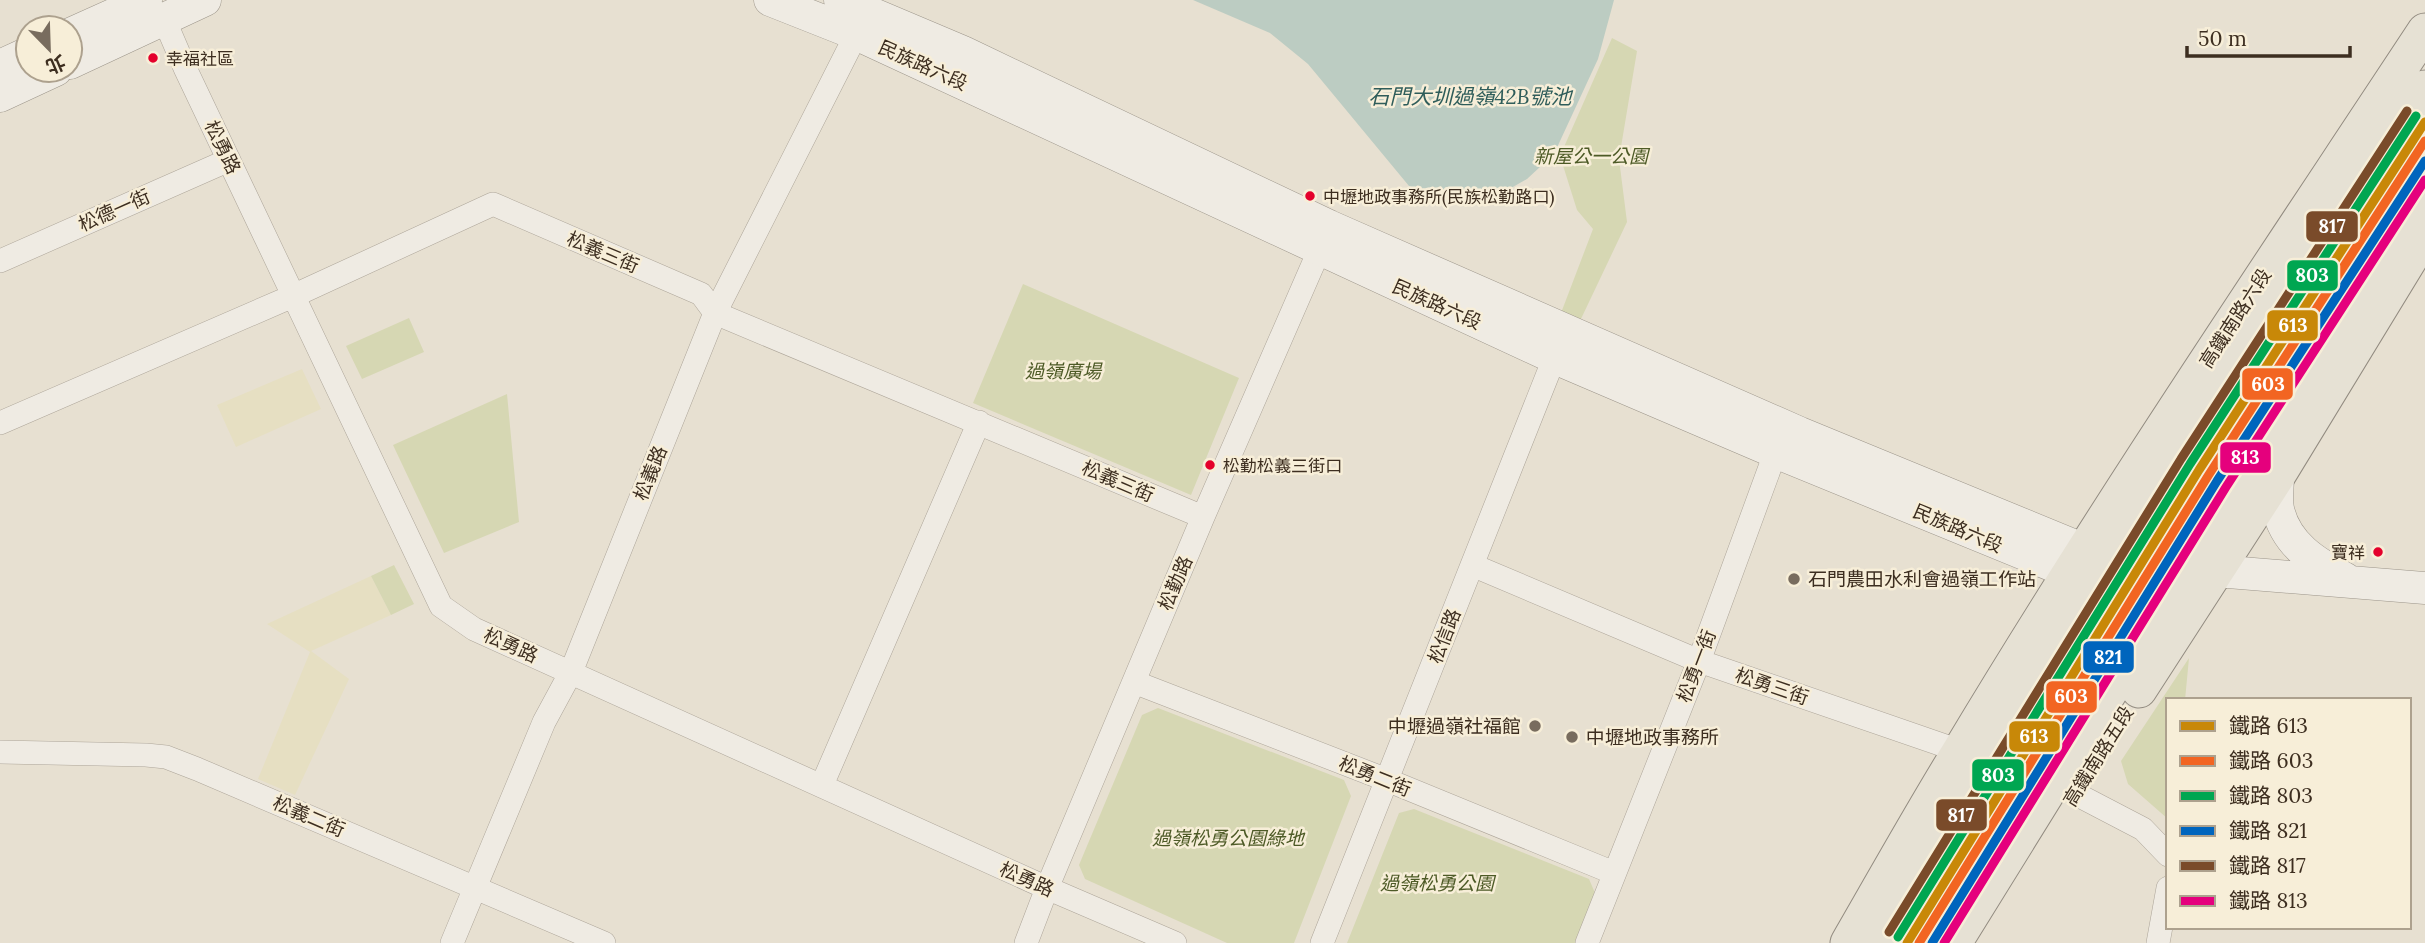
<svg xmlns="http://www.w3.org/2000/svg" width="2425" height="943" viewBox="0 0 2425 943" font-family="Lora,'Noto Sans TC',serif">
	<rect width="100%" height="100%" fill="#e7e0d1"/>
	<!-- farmland -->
	<path fill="#e6dfc2" d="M302,369l19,40 -85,38 -19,-42z
		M371,576l20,39 -80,36 38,28 -54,116 -37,-16 52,-127 -43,-28z"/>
	<!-- green -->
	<path fill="#d6d7b3" d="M1612,38l25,13 -18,108 8,63 -47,99 -19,-8 32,-84 -16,-19 -17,-54z
		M1023,284l216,94 -48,117 -218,-92z
		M409,318l15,34 -62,27 -16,-33z
		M507,394l12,128 -75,31 -51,-108z
		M394,565l20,39 -23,11 -20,-39z
		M2189,658l-4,42h-17v119l-40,-35 -7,-23z
		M1158,708l186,72 7,16 -57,147h-67l-142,-64 -6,-14 63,-150z
		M1414,809l175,70 6,14 -20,50h-228l52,-130z"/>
	<!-- water -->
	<path fill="#bcccc2" d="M1193,0h421l-16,59 -44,95 -27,25 -23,13 -37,3h-33l-25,-9 -101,-122 -38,-31z"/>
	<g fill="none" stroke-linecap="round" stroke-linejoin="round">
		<!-- minor casing -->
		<g stroke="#ada599" stroke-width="24">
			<path id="minor" d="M164,19l21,49 256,538 33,23 573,259 128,55
				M0,261l229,-101
				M0,423l293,-127 200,-92 208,90 14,19 488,204
				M1472,565l227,96 261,90
				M1134,682l253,98 227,93
				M0,752l146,3 20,2 31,12 407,174
				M822,785l157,-363
				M2074,793l69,36 25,26
				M452,943l92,-221 27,-50 144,-359 147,-290
				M1026,943l21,-55 156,-371 122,-280
				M1322,943l237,-597
				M1587,943l112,-282 81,-221
				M2158,943l10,-55"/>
		</g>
		<!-- secondary casing -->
		<g stroke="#9c958a" stroke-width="33">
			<path id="secondary" d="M770,0l86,34 699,324 220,94 296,121 24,-6
				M840,0l123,52 366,174 471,207 314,129 70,10 32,-1 209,17
				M70,34l76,-34
				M70,63l135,-63
				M0,66l28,-13
				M0,96l56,-26
				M2278,475c0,11 -2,24 0,34 8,36 38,54 68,70"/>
		</g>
		<!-- primary casing -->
		<g stroke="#928b80" stroke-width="37">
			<path id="primary" d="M2139,690l139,-215 147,-241
				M1848,943c37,-64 73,-129 112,-192 147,-245 308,-482 465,-720
				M1885,943l229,-381 311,-474
				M1954,943l471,-760"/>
		</g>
		<!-- minor -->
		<use href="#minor" stroke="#efebe3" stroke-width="23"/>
		<!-- secondary -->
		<use href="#secondary" stroke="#efebe3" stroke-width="32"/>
		<!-- primary -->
		<use href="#primary" stroke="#e6e1d4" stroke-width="35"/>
		<!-- rail-1 casing -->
		<g stroke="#f7eed8" stroke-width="14">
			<path id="rail-1" d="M1907,943l292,-473 226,-348"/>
		</g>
		<!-- rail-2 casing -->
		<g stroke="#f7eed8" stroke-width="14">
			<path id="rail-2" d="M1919,943l289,-467 217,-335"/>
		</g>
		<!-- rail-3 casing -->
		<g stroke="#f7eed8" stroke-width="14">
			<path id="rail-3" d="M1898,937l292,-473 226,-348"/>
		</g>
		<!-- rail-4 casing -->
		<g stroke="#f7eed8" stroke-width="14">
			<path id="rail-4" d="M1932,943l285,-462 208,-320"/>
		</g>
		<!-- rail-5 casing -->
		<g stroke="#f7eed8" stroke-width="14">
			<path id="rail-5" d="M1889,932l292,-473 226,-348"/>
		</g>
		<!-- rail-6 casing -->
		<g stroke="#f7eed8" stroke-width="14">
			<path id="rail-6" d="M1944,943l282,-456 199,-307"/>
		</g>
		<!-- rail-1 -->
		<use href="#rail-1" stroke="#c88808" stroke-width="9"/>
		<!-- rail-2 -->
		<use href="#rail-2" stroke="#f26522" stroke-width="9"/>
		<!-- rail-3 -->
		<use href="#rail-3" stroke="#00a651" stroke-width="9"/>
		<!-- rail-4 -->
		<use href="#rail-4" stroke="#0065bd" stroke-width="9"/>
		<!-- rail-5 -->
		<use href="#rail-5" stroke="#7a4b2a" stroke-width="9"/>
		<!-- rail-6 -->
		<use href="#rail-6" stroke="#e5007d" stroke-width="9"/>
	</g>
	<!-- markers -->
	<g fill="#e4002b" stroke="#f7eed8" stroke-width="2.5">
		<circle cx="153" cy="58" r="6"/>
		<circle cx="1310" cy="196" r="6"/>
		<circle cx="1210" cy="465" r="6"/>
		<circle cx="2378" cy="552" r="6"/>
	</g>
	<g fill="#786c5e" stroke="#f7eed8" stroke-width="2.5">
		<circle cx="1794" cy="579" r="7"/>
		<circle cx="1535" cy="726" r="7"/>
		<circle cx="1572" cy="737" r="7"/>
	</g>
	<g text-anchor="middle" stroke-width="5" stroke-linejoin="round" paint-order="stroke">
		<!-- bus labels -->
		<g font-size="17" fill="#3d2e20" stroke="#f7eed8" text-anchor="start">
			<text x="166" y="65">幸福社區</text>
			<text x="1323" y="203">中壢地政事務所(民族松勤路口)</text>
			<text x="1223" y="472">松勤松義三街口</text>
			<text x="2365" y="559" text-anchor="end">寶祥</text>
		</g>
		<!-- street labels -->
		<g font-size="19" fill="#3d2e20" stroke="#f7eed8">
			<text transform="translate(923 65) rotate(24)" y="7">民族路六段</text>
			<text transform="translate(223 147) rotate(64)" y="7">松勇路</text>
			<text transform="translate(114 210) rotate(-24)" y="7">松德一街</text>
			<text transform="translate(603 252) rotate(23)" y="7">松義三街</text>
			<text transform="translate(1437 304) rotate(24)" y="7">民族路六段</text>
			<text transform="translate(2235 318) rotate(-57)" y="7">高鐵南路六段</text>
			<text transform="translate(650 473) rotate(-68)" y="7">松義路</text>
			<text transform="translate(1118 481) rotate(23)" y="7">松義三街</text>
			<text transform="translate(1958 528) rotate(23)" y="7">民族路六段</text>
			<text transform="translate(1175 583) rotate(-67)" y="7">松勤路</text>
			<text transform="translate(1444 636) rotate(-69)" y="7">松信路</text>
			<text transform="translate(511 645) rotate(24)" y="7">松勇路</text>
			<text transform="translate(1696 666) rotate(-69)" y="7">松勇一街</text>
			<text transform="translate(1772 686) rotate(19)" y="7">松勇三街</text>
			<text transform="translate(2098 756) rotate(-58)" y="7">高鐵南路五段</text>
			<text transform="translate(1375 776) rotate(22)" y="7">松勇二街</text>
			<text transform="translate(309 816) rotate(23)" y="7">松義二街</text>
			<text transform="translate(1027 879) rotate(24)" y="7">松勇路</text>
		</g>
		<!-- park labels -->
		<g font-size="19" font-style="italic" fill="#4d5a26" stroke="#f7eed8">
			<text x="1591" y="163">新屋公一公園</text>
			<text x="1063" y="378">過嶺廣場</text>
			<text x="1228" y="845">過嶺松勇公園綠地</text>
			<text x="1437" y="890">過嶺松勇公園</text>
		</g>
		<!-- poi labels -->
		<g font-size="19" fill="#3d2e20" stroke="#f7eed8" text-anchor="start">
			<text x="1808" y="586">石門農田水利會過嶺工作站</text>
			<text x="1521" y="733" text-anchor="end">中壢過嶺社福館</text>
			<text x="1586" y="744">中壢地政事務所</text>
		</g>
		<!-- water labels -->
		<g font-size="21" font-style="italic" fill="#2f5d5a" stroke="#f7eed8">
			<text x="1470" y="104">石門大圳過嶺42B號池</text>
		</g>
	</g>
	<g stroke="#f7eed8" stroke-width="2.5">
		<rect x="2305" y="210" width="54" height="33" rx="7" fill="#7a4b2a"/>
		<rect x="2286" y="259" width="53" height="33" rx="7" fill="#00a651"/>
		<rect x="2266" y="309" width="53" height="33" rx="7" fill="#c88808"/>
		<rect x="2241" y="367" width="53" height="34" rx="7" fill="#f26522"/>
		<rect x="2219" y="441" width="53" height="33" rx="7" fill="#e5007d"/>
		<rect x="2082" y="640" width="53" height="34" rx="7" fill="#0065bd"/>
		<rect x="2045" y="680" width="53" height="34" rx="7" fill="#f26522"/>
		<rect x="2008" y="720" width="53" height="33" rx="7" fill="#c88808"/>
		<rect x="1971" y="758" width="54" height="34" rx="7" fill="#00a651"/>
		<rect x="1935" y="798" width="53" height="34" rx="7" fill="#7a4b2a"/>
	</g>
	<g font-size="19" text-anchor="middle" font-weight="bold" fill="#fff">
		<text x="2332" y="233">817</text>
		<text x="2312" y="282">803</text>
		<text x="2293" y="332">613</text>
		<text x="2268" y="391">603</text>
		<text x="2245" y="464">813</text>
		<text x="2108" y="664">821</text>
		<text x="2071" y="703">603</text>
		<text x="2034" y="743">613</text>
		<text x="1998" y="782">803</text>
		<text x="1961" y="822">817</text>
	</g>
	<!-- legend -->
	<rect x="2166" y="698" width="245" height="231" fill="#f7eed8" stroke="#ada18e" stroke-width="2"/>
	<rect x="2180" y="721" width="35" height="10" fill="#c88808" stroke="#ada18e" stroke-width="2"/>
	<text x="2229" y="733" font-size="21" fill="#3d2e20">鐵路 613</text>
	<rect x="2180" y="756" width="35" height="10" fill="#f26522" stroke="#ada18e" stroke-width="2"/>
	<text x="2229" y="768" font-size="21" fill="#3d2e20">鐵路 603</text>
	<rect x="2180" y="791" width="35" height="10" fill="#00a651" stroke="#ada18e" stroke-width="2"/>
	<text x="2229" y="803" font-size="21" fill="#3d2e20">鐵路 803</text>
	<rect x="2180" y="826" width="35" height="10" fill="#0065bd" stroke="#ada18e" stroke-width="2"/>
	<text x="2229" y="838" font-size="21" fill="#3d2e20">鐵路 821</text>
	<rect x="2180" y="861" width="35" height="10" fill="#7a4b2a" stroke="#ada18e" stroke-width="2"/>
	<text x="2229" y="873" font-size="21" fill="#3d2e20">鐵路 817</text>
	<rect x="2180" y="896" width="35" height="10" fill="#e5007d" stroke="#ada18e" stroke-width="2"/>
	<text x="2229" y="908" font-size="21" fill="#3d2e20">鐵路 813</text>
	<!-- north arrow -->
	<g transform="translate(49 49) rotate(157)"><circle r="33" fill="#f7eed8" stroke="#ada18e" stroke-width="2"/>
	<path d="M0-5L12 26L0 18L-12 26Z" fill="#786c5e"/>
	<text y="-10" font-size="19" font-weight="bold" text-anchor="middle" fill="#3d2e20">北</text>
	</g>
	<!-- scale -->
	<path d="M2187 46v10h163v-10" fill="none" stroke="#3d2e20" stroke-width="3.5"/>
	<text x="2198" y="46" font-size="21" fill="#3d2e20" stroke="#f7eed8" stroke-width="5" paint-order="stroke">50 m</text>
</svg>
